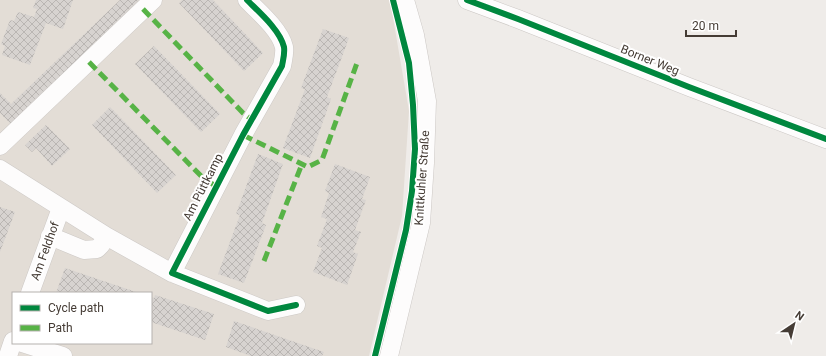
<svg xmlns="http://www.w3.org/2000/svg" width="826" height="356" viewBox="0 0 826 356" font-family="Roboto,sans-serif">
	<defs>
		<pattern id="building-cross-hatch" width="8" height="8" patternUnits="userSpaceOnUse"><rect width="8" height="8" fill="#d7d3d0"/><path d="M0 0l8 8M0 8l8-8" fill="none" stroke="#bab6b3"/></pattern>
	</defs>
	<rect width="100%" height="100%" fill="#efece9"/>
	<!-- residential -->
	<path fill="#e3ddd6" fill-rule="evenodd" d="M0,0h390l19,111 -7,105 -33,140h-369zM13,293h138v50h-138z"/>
	<!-- building -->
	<path fill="url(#building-cross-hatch)" d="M36,0h37l-10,29 -17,-6 -16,42 -28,-10 3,-9 -4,-2 9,-24 4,1 4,-9 16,5 3,-8 -4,-1z
		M120,0h19l-128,124 -11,-11v-20l11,11z
		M182,0h31l50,53 -19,18 -65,-68z
		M323,29l26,9 -22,59 4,2 -21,59 -27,-10 22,-59 -4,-1z
		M154,46l66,68 -19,18 -66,-68z
		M110,107l66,68 -19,18 -65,-68z
		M46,125l24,24 -18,17 -16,-18 -4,4 -7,-7z
		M258,154l25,10 -21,59 4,2 -22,58 -26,-9 22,-59 -4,-1z
		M335,164l35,13 -8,22 4,1 -11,30 6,2 -8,20 5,2 -11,31 -34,-13 9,-24 -5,-2 10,-27 -6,-2 8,-24 -4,-2z
		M0,207l15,5 -15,40z
		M65,268l74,25h-83z
		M155,295l59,19 -9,26 -54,-18v-25l3,1z
		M234,321l90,31 -2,4h-71l-25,-9z"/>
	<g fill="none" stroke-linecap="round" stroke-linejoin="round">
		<!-- minor casing -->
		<g stroke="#ccc8c5" stroke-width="19">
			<path id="minor" d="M247,0c12,12 33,30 37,47 1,7 -1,13 -2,19l-39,69 -71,138 96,38 28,-6
				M467,0l51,19 171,68 137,52
				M0,146l153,-146
				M0,169l106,67 66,37
				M50,236l34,14 13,-1 4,-4 5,-9
				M30,293l31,-85
				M22,343l41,13
				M8,356l5,-15
				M389,356l32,-133 4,-60 2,-62 -12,-66 -10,-35"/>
		</g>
		<!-- minor -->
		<use href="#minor" stroke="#fdfcfc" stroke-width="18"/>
		<!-- quiet -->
		<path stroke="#57b346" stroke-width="5" stroke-dasharray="10 5" stroke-linecap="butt" d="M143,9l100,104 8,6
			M89,62l116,118 11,6
			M243,135l65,32 14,-7 35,-97
			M264,261l38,-97"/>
		<!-- cycleway casing -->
		<g stroke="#fff" stroke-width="8">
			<path id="cycleway" d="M247,0c12,12 33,30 37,47 1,7 -1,13 -2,19l-39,69 -71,138 96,38 28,-6
				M467,0l51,19 171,68 137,52
				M375,356l31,-126 6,-39 3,-42 -2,-44 -4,-42 -16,-63"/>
		</g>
		<!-- cycleway -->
		<use href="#cycleway" stroke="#00873e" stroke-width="6"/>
	</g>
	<g text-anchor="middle" stroke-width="4" stroke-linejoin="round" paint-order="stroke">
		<!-- street labels -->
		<g font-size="12" fill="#453c35" stroke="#fff">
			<text transform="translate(650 60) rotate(22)" y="4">Borner Weg</text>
			<text transform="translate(422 178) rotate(-86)" y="4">Knittkuhler Straße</text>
			<text transform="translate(203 187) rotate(-63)" y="4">Am Püttkamp</text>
			<text transform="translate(45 251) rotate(-70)" y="4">Am Feldhof</text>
		</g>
	</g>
	<!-- legend -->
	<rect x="12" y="292" width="140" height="52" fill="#ffffff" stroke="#b5b1ae"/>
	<rect x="20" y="305" width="20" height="6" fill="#00873e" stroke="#b5b1ae"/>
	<text x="48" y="312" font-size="12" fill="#453c35">Cycle path</text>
	<rect x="20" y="325" width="20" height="6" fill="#57b346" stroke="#b5b1ae"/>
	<text x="48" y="332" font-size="12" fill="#453c35">Path</text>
	<!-- north arrow -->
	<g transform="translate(794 324) rotate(35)" stroke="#ffffff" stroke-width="3" paint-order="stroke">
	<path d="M0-3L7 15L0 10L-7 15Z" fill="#453c35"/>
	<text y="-6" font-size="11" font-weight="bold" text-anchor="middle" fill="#453c35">N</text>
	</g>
	<!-- scale -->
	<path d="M686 30v6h50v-6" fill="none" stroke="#453c35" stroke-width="2"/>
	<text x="692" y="30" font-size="12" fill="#453c35" stroke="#ffffff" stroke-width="3" paint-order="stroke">20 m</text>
</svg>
